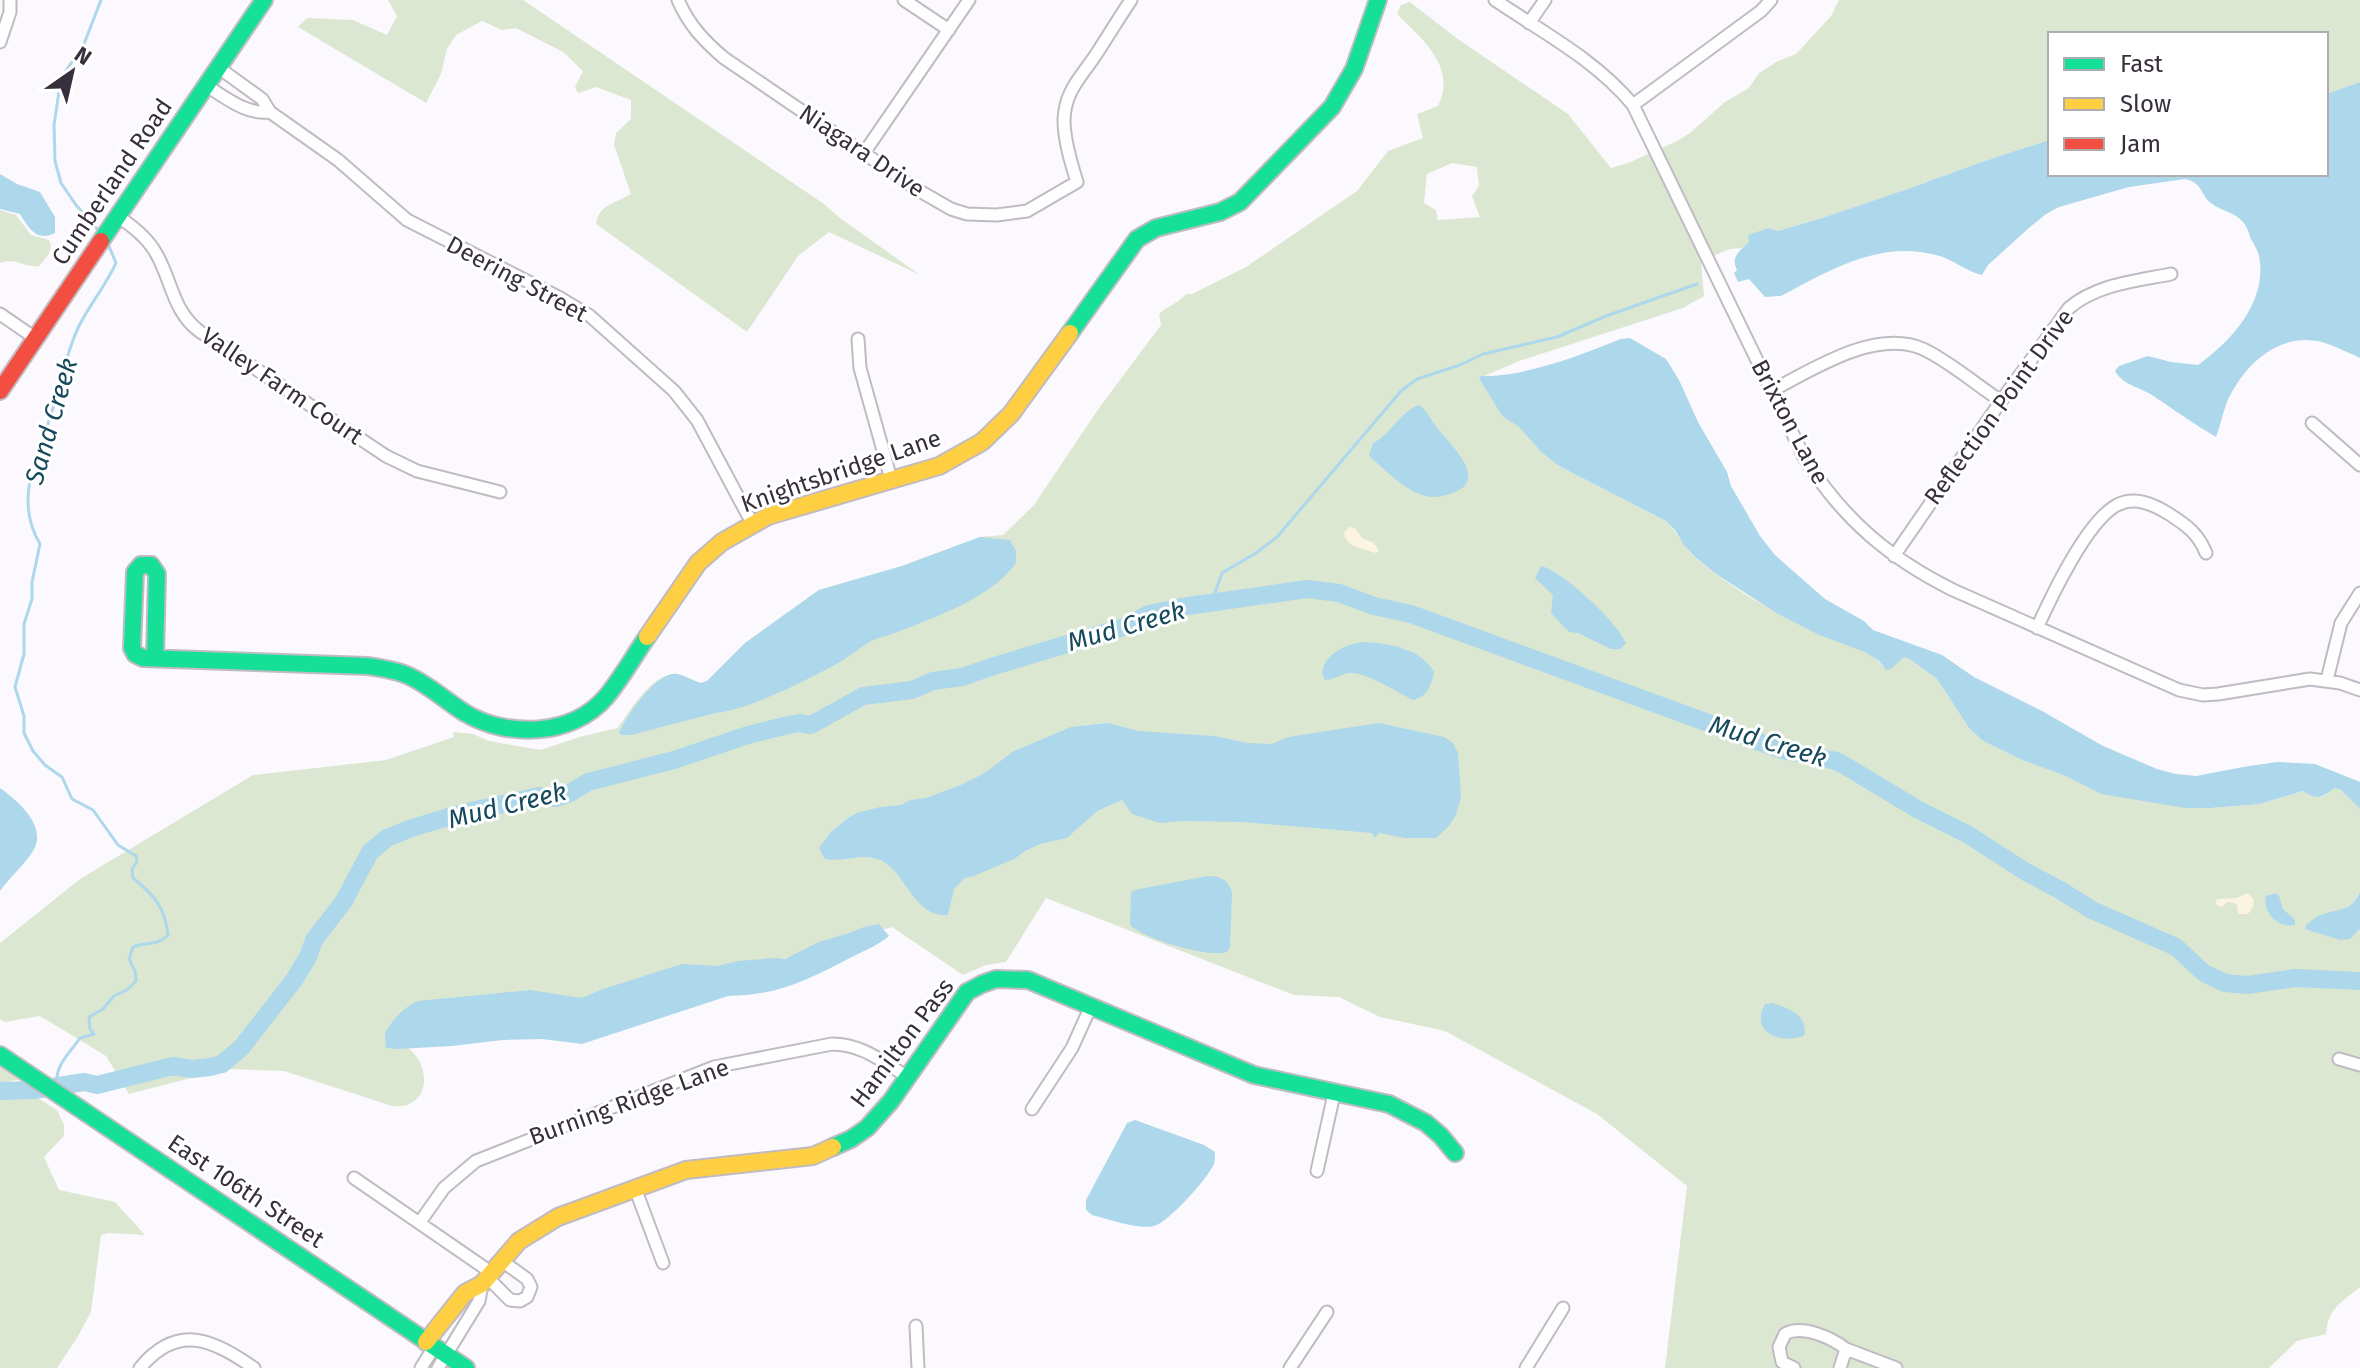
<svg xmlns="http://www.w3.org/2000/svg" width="2360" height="1368" viewBox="0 0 2360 1368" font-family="'Fira Sans',sans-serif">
	<rect width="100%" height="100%" fill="#fbf9fd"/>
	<!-- green -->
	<path fill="#dce7d2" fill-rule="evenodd" d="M388,0h135l301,204 16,14 80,57 -91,-43 -31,24 -51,76 -151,-108c2,-19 20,-21 35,-30l-17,-49 2,-12 15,-14v-19l-35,-13 -18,6 -3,-6 8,-16 -20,-19 -47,-24 -14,2 -20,-9 -26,14 -9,14 -6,25 -15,29 -128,-76 9,-9 46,2 34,15 10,-19z
		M1839,0h521v82l-34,12v-60h-276v106c-32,10 -64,20 -96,32 -10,5 -19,5 -29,11l-103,35 -44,13 -9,-3 -25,20 -14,1 -29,12 3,35 -21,12 -164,53 -39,17 22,38 17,11 22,25 18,14 107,55c12,12 18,27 31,38 32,28 77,53 115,72 21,12 57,14 71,36l21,-10 7,3 26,19 32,49 14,13 39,19 44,16 145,32 49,-4 44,-13 18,6 13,-9 6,2 19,19v83c-7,15 -21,21 -37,22l27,25 10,-10v358c-19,16 -32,21 -34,47l-29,7 -28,27h-604l22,-182 -90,-72 -152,-83 -65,-14 -41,-20 -45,-2 -248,-97 -40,64 -20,3 -23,10 -71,-48 -329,96 -163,17c6,6 14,12 18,19 14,23 3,51 -26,47l-108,-35 -58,-2 -97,25 -23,-38 -66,-40 -36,6 -4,-3v-76l80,-64 173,-104 133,-15 68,-23 -1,-5 20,2 16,7 51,9 43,-14 35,-8c11,-16 36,-58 59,-53 8,1 17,6 24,8l6,-2 38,-38 74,-53 83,-24 78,-29 23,-2 31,-30 65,-97 62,-83 -2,-11c8,-8 20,-11 27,-20h6l54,-27 111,-76 31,-40 35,-13 -6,-24 21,-8c19,-39 -15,-66 -41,-92l4,-9 9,-3 45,35 113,77 43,54 17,-5 49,-22 13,-8 35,-31 24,-14 10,-15 19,-12 18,-7 35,-38zM1452,163l25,4 2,19 -7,10 8,21 -42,3 -2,-10 -12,-7 3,-29z
		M0,210l16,5 15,20 18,5c6,10 -4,19 -10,26 -15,2 -22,-9 -39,-3z
		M0,1067l19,13 -9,1 47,29 7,15v11l-20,21 15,33 56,12 30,33 -37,-2 -7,2 -10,77 -14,26 -20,30h-57z"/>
	<!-- sand -->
	<path fill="#faf4e1" d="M1349,527l6,1 7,10 12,5 5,8 -4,2c-11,-5 -30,-6 -31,-20z
		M2248,893l6,7 -1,7 -5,7h-10l-1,-9 -3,-2 -6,-1 -7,5 -6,-3 2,-5 20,-1z"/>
	<!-- water -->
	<path fill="#add7ea" d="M2360,82v276c-11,-5 -23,-11 -35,-15 -44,-13 -80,20 -98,59 -4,11 -7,24 -11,35 -22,-13 -43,-28 -64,-42 -13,-8 -29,-10 -37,-24l4,-5 29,-10 23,6 27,3c34,-24 70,-64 61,-109 -1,-5 -5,-12 -8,-17 -2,-5 -4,-13 -8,-17 -8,-10 -22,-11 -32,-19 -12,-10 -8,-20 -26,-24l-56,8 -70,20 -13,7 -16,13 -42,38 -6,10c-17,-4 -29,-16 -46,-20 -57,-15 -106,15 -155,41l-16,1 -16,-18 -11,3 -4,-9 3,-3c-7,-13 3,-19 12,-28l-1,-7 21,-7 9,3 44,-13 103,-35c10,-6 19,-6 29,-11 32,-12 64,-22 96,-32v34h276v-80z
		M0,174l17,10 23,8 15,25v16c-18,9 -26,-4 -35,-19l-20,-5z
		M1630,338l36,21 13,21 19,42 29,50 4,14 29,50 15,19 50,44 39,22 9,9 69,25 32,22 68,34 61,35 54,23 19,5 20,2 47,-9 34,-5 38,2 45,18v27l-19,-19 -6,-2c-14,9 -16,13 -32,3l-43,13 -49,4h-26l-84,-14 -35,-18 -44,-16 -39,-19 -14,-13 -32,-49 -26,-19 -7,-3 -13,12 -5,1 -7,-9 -14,-9 -46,-17 -41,-21 -62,-40 -21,-17 -12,-13 -8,-14 -9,-9 -107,-55 -18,-14 -22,-25 -17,-11 -23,-38 2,-2c45,1 99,-21 140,-37z
		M1419,405c10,7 11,15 19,24 13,16 50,50 17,63 -12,5 -23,7 -36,2 -16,-6 -36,-26 -50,-38l4,-13c19,-9 26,-31 46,-38z
		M980,537l30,3 6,11v12c-22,33 -80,54 -116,68 -9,4 -20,6 -29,10 -11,6 -20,15 -31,21 -29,16 -93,49 -125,51l-84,22h-9l-3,-2c7,-16 37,-62 58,-59 7,1 16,7 24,9l6,-2 38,-38 74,-53 83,-24z
		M1541,566c23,6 76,56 85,77l-5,6h-10l-33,-16 -9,-1 -18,-19 2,-18 -18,-17z
		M1362,642c25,1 59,6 72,30 -3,14 -7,25 -21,28 -16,-8 -45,-27 -62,-27 -9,0 -17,7 -26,7l-3,-7c3,-19 22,-28 40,-31z
		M1108,723l30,8 76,5 34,7 24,1 16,-7 91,-14 65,14 9,6 5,10 3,44 -5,18 -7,11 -13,12h-31l-26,-5 -4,5 -3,-5 -130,-11 -58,-1 -24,2 -28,-9 -10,-14 -25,11 -30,27 -27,6 -15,7 -11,8 -40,17 -9,2 -11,11 -6,26c-34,3 -41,-41 -66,-54 -19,-10 -37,2 -57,-2l-6,-11 12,-16 17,-14 9,-5 23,-6 21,-2 9,-5 16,-2 35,-13 22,-11 31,-23 57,-24z
		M0,788c18,13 48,38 33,63 -7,12 -24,27 -33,40z
		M1208,876c13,0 21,4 24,17l-2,54 -3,5c-19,6 -83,-13 -97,-27l1,-32 3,-3z
		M2360,892v37l-10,10 -10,1 -35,-11 1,-4c5,-4 11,-9 17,-11 18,-6 27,-2 37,-22z
		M2276,893l3,3 4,13 12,11v5c-16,4 -33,-12 -29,-29z
		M879,924l10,12c-12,10 -24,14 -37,21 -45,23 -72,38 -124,39l-146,48 -40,-5 -39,1 -51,6 -54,3 -12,-1c0,-2 -1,-12 -1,-14 5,-13 21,-28 33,-33l112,-11 52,8 18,-8 82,-26 35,2 21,-5 37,-3 10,1 34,-17 30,-9 15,-6z
		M1772,1003c18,5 37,14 32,33 -23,8 -55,-3 -39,-32z
		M1135,1120l69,25 11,7c0,3 0,9 -1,12 -6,14 -46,59 -60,62 -15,4 -46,-7 -62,-11l-6,-5v-10l41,-77z"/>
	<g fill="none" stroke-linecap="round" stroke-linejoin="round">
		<!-- stream -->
		<path stroke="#add7ea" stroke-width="3" d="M99,231l-23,-26 -15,-22 -6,-22 -1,-36 7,-47 23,-34 17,-44
			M1212,601l10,-28 34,-20 21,-16 124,-146 16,-12 43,-14 23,-11 74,-17 49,-21 91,-32
			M57,1085c-3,-19 13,-32 23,-47l14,-4 -4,-5 -1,-12 14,-8 11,-13 13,-6 9,-9 -1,-10 -6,-12 4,-12c13,-6 24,0 35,-12 -3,-28 -14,-40 -35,-57l-1,-9 5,-7 -1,-6 -18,-11 -25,-35 -21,-11 -10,-22 -17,-12 -12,-14 -9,-18v-17l-9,-29 9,-33v-30l8,-25v-17l8,-38c-28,-47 0,-90 13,-136 9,-27 13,-56 26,-82 11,-22 27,-41 37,-63l-8,-19"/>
		<!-- river -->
		<path stroke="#add7ea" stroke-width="18" d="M0,1091l34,-1 50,-8 13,3 76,-19 19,3 18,-2 12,-3 19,-16 53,-68 14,-23 6,-17 30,-39 26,-49 17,-14 22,-9 49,-15 81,-18 17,2 14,-5 18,-11 86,-22 74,-25 36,-9 15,-3 12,2 52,-29 49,-6 21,-9 29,-4 32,-11 130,-39 25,-13 32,-7 126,-18 32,4 35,13 37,8 371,136 54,11 13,7 68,41 50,25 59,38 34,18 32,20 84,37 28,26 21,10 22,2 49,-7 64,3"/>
		<!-- street casing -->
		<g stroke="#c0bbc3" stroke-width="15">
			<path id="street" d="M678,0c11,25 25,40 46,58l194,132 33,19 16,5 30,1 30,-4 50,-29c-6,-19 -13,-42 -13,-62 1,-30 18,-44 33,-67 11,-17 22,-35 34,-53
				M904,0l45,30
				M1495,0c47,32 101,60 138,105l172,354c39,61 84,99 148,131l226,100 24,5 15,-1 92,-15 30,4 20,7
				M1529,23l16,-23
				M0,42l10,-30v-12
				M219,68l43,31 8,13 68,48 69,60 153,78 30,18 84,75 23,29 55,103
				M207,86c19,12 40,29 63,26
				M1633,105l128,-94 10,-11
				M864,153l105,-153
				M118,216c15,11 30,22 39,39 15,27 16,56 42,76l187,125 31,15 83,21
				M0,314l35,24
				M858,339l2,29 31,111
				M1771,391c42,-22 105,-63 152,-42 23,10 55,37 78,52
				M2312,423l48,42
				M1894,556l107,-155 68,-93c28,-24 67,-27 102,-34
				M2037,628c14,-31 50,-107 80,-123 18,-9 36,-1 52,9 17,11 29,19 37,39
				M2327,680l14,-57 19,-30
				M2339,1059l21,6
				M1032,1109l40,-61 19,-42
				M1317,1171l17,-77
				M354,1178l138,95
				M635,1188l28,75
				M420,1222l24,-34 32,-27 238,-94 118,-23c30,0 51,18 76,33
				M488,1278l22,22 10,1 7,-4 4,-10 -4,-8 -25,-18
				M916,1326l2,42
				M1846,1349l50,19
				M140,1368c38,-46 73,-28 114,0
				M421,1368l13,-21
				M438,1368l41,-67 3,-17
				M1290,1368l37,-56
				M1526,1368l37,-60
				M1794,1368l-12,-6 -3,-15 6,-13c17,-10 47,4 61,15l-6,19"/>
		</g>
		<!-- fast casing -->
		<g stroke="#c0bbc3" stroke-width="20">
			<path id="fast" d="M101,241l163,-241
				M1070,333l67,-94 19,-11 64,-16 20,-10 92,-95 22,-38 24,-69
				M155,658l2,-84 -6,-9h-10l-6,7 -3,76 3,6 8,4 224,8c14,2 29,4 42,10 20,9 37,25 56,37 42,25 107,24 141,-16 15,-18 28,-41 41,-60
				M0,1055l466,313
				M833,1147l18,-8 16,-11 24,-27 76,-109 15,-8 14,-5 32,1 226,95 135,29 37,19 15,13 14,17"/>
		</g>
		<!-- slow casing -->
		<g stroke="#c0bbc3" stroke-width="20">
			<path id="slow" d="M647,637l51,-74 24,-21 46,-26 171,-50 43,-24 29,-28 59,-81
				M426,1342l39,-49 17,-9 37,-43 39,-24 128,-47 127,-14 20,-9"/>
		</g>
		<!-- jam casing -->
		<g stroke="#c0bbc3" stroke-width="20">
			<path id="jam" d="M0,391l101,-150"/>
		</g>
		<!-- street -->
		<use href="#street" stroke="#fefeff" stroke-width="11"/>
		<!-- fast -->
		<use href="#fast" stroke="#16e098" stroke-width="16"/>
		<!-- slow -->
		<use href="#slow" stroke="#ffcf43" stroke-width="16"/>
		<!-- jam -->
		<use href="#jam" stroke="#f24e42" stroke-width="16"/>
	</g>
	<g text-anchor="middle" stroke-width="6" stroke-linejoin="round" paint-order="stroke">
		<!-- street labels -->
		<g font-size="24" fill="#372f3b" stroke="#fff">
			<text transform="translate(862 151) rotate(34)" y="8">Niagara Drive</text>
			<text transform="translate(112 182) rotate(-56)" y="8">Cumberland Road</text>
			<text transform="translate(517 279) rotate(28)" y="8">Deering Street</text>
			<text transform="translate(282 386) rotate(34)" y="8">Valley Farm Court</text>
			<text transform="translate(1999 407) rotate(-54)" y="8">Reflection Point Drive</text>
			<text transform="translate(1790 422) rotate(62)" y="8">Brixton Lane</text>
			<text transform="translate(841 471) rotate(-19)" y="8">Knightsbridge Lane</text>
			<text transform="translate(902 1043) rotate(-53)" y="8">Hamilton Pass</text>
			<text transform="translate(629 1102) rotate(-20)" y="8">Burning Ridge Lane</text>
			<text transform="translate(246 1191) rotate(34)" y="8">East 106th Street</text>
		</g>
		<!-- water labels -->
		<g font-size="26" font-style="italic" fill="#16495c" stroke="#fff">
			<text transform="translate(51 421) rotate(-74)" y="9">Sand Creek</text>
			<text transform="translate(1126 626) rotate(-16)" y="9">Mud Creek</text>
			<text transform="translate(1768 741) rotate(17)" y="9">Mud Creek</text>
			<text transform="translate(507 805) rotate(-14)" y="9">Mud Creek</text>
		</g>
	</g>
	<!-- legend -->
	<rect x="2048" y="32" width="280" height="144" fill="#ffffff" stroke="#afacb1" stroke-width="2"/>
	<rect x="2064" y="58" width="40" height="12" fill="#16e098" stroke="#afacb1" stroke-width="2"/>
	<text x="2120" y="72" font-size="24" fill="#372f3b">Fast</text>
	<rect x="2064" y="98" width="40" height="12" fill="#ffcf43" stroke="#afacb1" stroke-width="2"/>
	<text x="2120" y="112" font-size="24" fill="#372f3b">Slow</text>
	<rect x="2064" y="138" width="40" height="12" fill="#f24e42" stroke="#afacb1" stroke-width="2"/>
	<text x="2120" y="152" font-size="24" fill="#372f3b">Jam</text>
	<!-- north arrow -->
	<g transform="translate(72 72) rotate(34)" stroke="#ffffff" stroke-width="6" paint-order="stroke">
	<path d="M0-6L14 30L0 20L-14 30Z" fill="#372f3b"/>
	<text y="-12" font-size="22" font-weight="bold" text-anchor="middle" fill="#372f3b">N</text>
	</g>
</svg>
